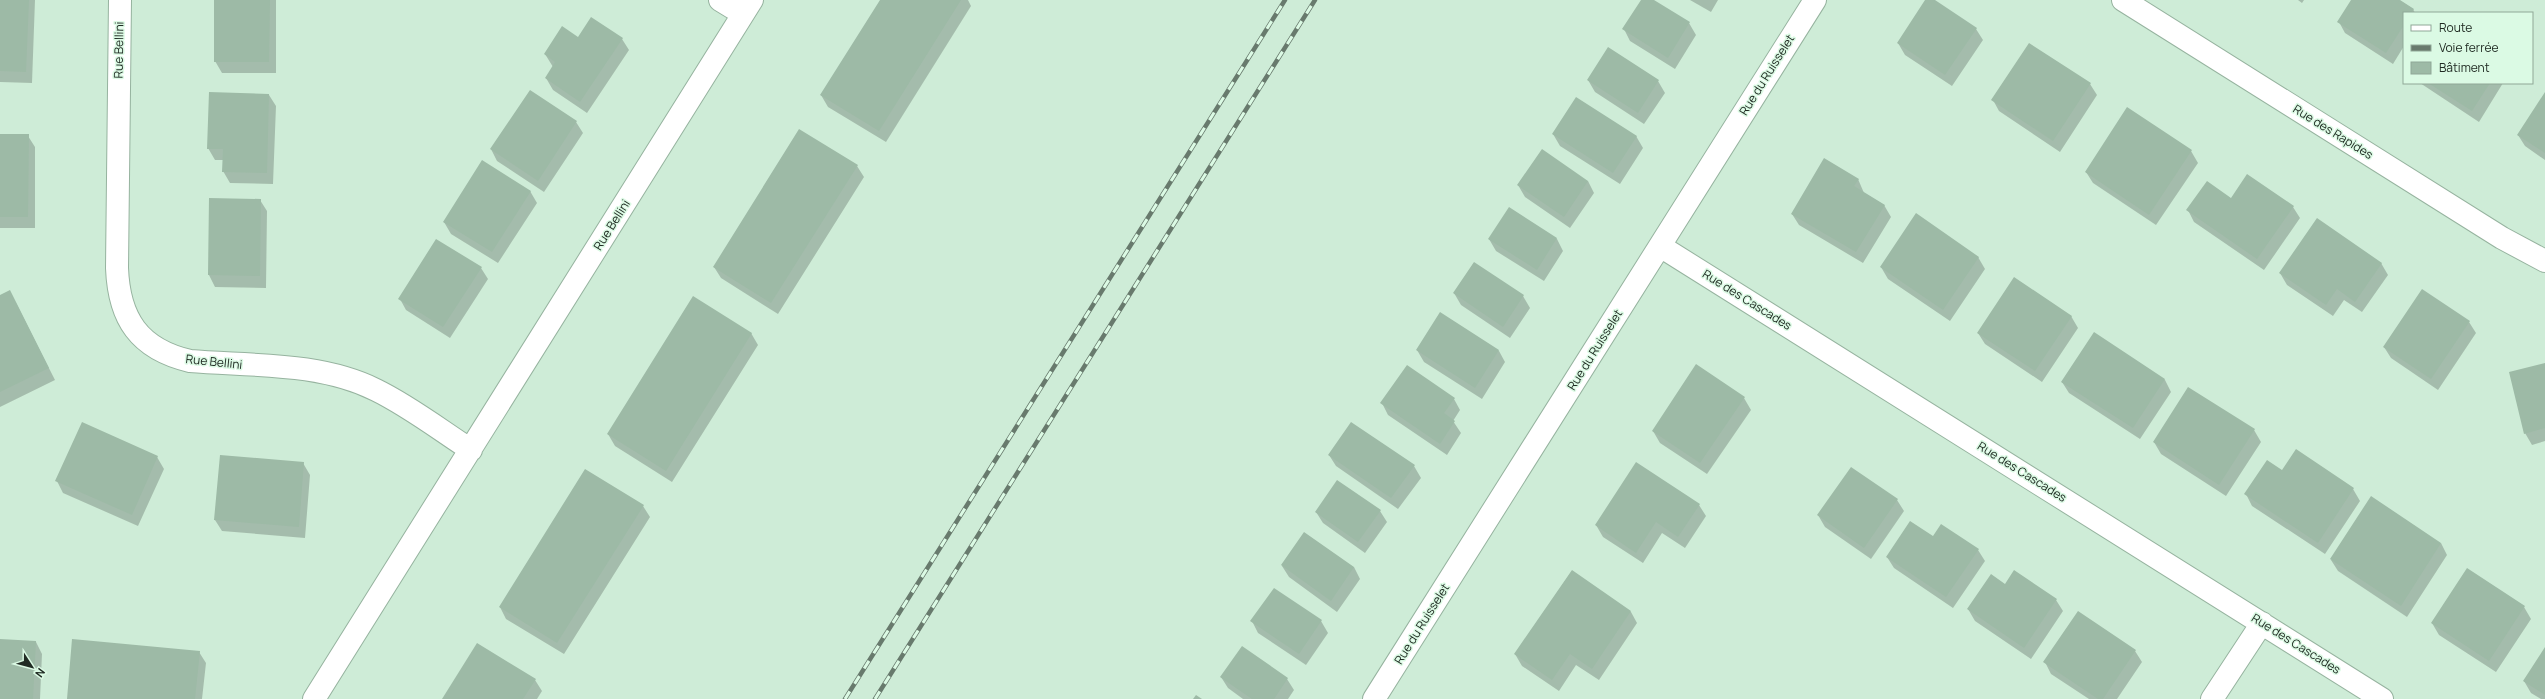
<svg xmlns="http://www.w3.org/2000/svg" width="2545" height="699" viewBox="0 0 2545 699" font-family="Manrope,sans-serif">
	<rect width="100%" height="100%" fill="#ceecd7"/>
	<!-- shadow -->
	<path fill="#0003" d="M0,0h35l-3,83 -32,-1z
		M215,0h61v73h-54l-7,-12z
		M881,0h87l3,6 -85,136 -58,-35 -7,-12z
		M1642,0h10l37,23 7,12 -21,34 -45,-28 -6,-12z
		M1690,0h28l-7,12z
		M1926,0h7l43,29 7,11 -31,46 -47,-31 -7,-12z
		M2298,0h6l-2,3z
		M2352,0h47l14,9 2,4h-11v33l-11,18 -48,-31 -6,-11z
		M578,38l44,1 7,11 -42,63 -34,-23 -7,-12 7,-11 -8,-13z
		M1588,80l70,1 7,12 -21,31 -49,-32z
		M2420,83h83l-24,39z
		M2090,84l7,11 -37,57 -61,-41 -6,-11z
		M2545,94v66l-20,-14 -7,-11z
		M269,95l7,11 -3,78 -43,-1 -7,-12v-11h-8l-7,-12z
		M576,122l7,11 -39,59 -47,-31 -6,-12z
		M1553,134l83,2 7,12 -23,36 -60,-38z
		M0,135l28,1 7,11v81h-35z
		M2191,151l7,12 -42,62 -63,-42 -7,-11z
		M857,166l7,11 -86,137 -57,-36 -7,-11z
		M1858,179l6,14 20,12 7,12 -28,46 -64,-38 -7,-11z
		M1588,181l6,12 -24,35 -45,-31 -7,-12z
		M530,191l7,12 -39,60 -47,-29 -7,-12z
		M210,199l50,1 7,11 -1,77 -51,-1 -6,-12z
		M2231,199l62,8 7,11 -36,52 -70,-48 -6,-12z
		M1509,209l48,30 6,12 -19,30 -48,-30 -7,-12z
		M1978,257l7,12 -35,52 -62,-42 -7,-12z
		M1474,263l49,33 7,12 -20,30 -49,-33 -7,-12z
		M2381,263l7,12 -26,37 -18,-12 -11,16 -46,-31 -7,-12z
		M481,268l7,11 -38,59 -44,-28 -6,-11z
		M0,296l16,7 39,77 -55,27z
		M1440,314l59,37 6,11 -23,37 -58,-37 -7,-12z
		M2071,316l7,12 -36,54 -57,-38 -7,-11z
		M2469,322l7,11 -38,57 -47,-32 -7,-11z
		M751,333l7,12 -86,137 -57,-36 -7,-12z
		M2094,334l71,46 6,12 -31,47 -71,-46 -7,-11z
		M2545,364v77l-13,4 -7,-12z
		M1744,398l7,12 -44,64 -47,-31 -7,-12z
		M1454,399l6,11 -7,11 8,12 -14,22 -59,-40 -6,-12z
		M2254,430l7,12 -35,54 -65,-42 -7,-12z
		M2297,451l56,38 7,12 -35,53 -73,-48 -6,-12 37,-23z
		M1329,455l85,11 7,12 -23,31 -62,-43z
		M157,457l7,12 -26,57 -75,-33 -6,-12z
		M303,463l7,12 -5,63 -83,-7 -7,-11z
		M1897,500l7,11 -33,48 -46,-32 -7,-12z
		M1699,505l7,11 -21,32 -23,-15 -19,30 -40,-26 -7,-12z
		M643,506l7,11 -86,137 -58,-35 -6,-12z
		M1380,511l7,11 -22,31 -42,-30 -7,-11z
		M2441,543l6,12 -40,62 -69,-46 -7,-11z
		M1978,550l7,11 -32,47 -59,-40 -7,-11z
		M1282,566l72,1 6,12 -23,33 -48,-35z
		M1572,571l59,41 6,11 -38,57 -23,-15 -17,26 -37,-25 -7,-12z
		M2006,585l50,15 7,11 -32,48 -56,-38 -7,-12z
		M2524,607l7,12 -35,53 -57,-37 -7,-12z
		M1252,621h69l7,12 -22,32 -48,-32z
		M0,640l36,2 6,12 -2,45h-40z
		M2545,649v50h-4l-10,-6 -7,-12z
		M2135,651l7,11 -25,37h-28l-38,-25 -6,-12z
		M199,652l7,11 -4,36h-134z
		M1221,677l66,2 7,11 -6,9h-45l-15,-11z
		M535,680l7,11 -5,8h-94z"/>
	<!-- building -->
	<path fill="#9dbaa6" d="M0,0h29l-3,72 -26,-1z
		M214,0h56l-1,62h-55z
		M880,0h81l-82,131 -59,-36z
		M1641,0h13l36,22 -22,36 -46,-29z
		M1925,0h10l42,28 -32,47 -48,-32z
		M2351,0h49l14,9 -3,4h-7v12l-18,28 -49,-31z
		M591,17l32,21 -43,64 -35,-24 10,-16 -11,-8 18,-28 16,11z
		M2029,43l62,40 -38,58 -62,-41z
		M1608,47l51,33 -21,33 -51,-33z
		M2428,83h62l-18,28z
		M530,90l47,31 -39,60 -48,-32z
		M209,92l60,2 -2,79 -45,-1 1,-23h-16z
		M2545,92v61l-28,-18z
		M1576,97l61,39 -24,37 -61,-39z
		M2127,107l65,43 -43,65 -64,-43z
		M799,129l59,36 -87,138 -58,-36z
		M0,134h29l-1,83h-28z
		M1542,149l46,32 -24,36 -47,-32z
		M1824,158l35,21 -5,7 31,19 -29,47 -65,-38z
		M482,160l49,31 -39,61 -49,-30z
		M2247,174l47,32 -37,53 -71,-49 21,-29 24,17z
		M209,198l52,1 -1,77 -52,-1z
		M1509,207l48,31 -20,32 -49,-31z
		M1916,213l63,44 -36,53 -63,-43z
		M2317,218l65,45 -27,39 -18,-13 -11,16 -47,-32z
		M436,239l46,28 -39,60 -45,-28z
		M1474,262l50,33 -21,32 -50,-34z
		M2014,277l58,39 -37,55 -58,-38z
		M2422,289l48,32 -39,58 -48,-32z
		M10,290l39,78 -49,24v-97z
		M693,296l59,37 -86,138 -59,-37z
		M1440,312l59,38 -24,38 -59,-38z
		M2094,332l71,47 -32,49 -72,-46z
		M2545,363v65l-21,6 -15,-62z
		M1696,364l49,33 -45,66 -48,-32z
		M1407,365l48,33 -11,15 11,8 -15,23 -60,-41z
		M2188,387l67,42 -36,56 -66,-43z
		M82,422l76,34 -26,59 -77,-34z
		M1351,422l64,43 -24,33 -63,-43z
		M2296,449l58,39 -36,55 -74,-49 23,-34 15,10z
		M220,455l84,7 -5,65 -85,-7z
		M1636,462l64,42 -22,33 -22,-15 -20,31 -41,-28z
		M1851,467l47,32 -34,49 -47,-33z
		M585,469l59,36 -87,138 -58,-36z
		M1337,480l44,30 -23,32 -43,-30z
		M2371,496l70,47 -40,63 -71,-47z
		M1910,521l23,15 8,-12 38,25 -33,48 -60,-40z
		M1304,532l50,35 -23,34 -50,-36z
		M2467,568l58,38 -36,55 -58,-38z
		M1572,570l59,41 -39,58 -22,-15 -18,26 -38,-26z
		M2014,570l43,29 -33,49 -57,-39 24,-35 14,10z
		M1274,588l48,32 -23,34 -49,-33z
		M2078,611l58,39 -33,49h-5l-55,-37z
		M0,639l36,2 -3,58h-33z
		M72,639l128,12 -5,48h-128z
		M477,643l59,36 -13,20h-81z
		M1242,646l46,32 -14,21h-22l-32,-22z
		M2545,647v48l-22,-14z
		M1196,695l6,4h-9z"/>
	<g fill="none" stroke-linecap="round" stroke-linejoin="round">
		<!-- minor casing -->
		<g stroke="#96b39f" stroke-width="24">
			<path id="minor" d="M120,0l-3,268c2,51 22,81 73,93 61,5 130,1 186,29 33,16 64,40 95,60
				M720,0l23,14
				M2123,0l379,238 43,23
				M1660,246l722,453
				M314,699l438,-699
				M1374,699l441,-699
				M2212,699l50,-76"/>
		</g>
		<!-- minor -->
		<use href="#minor" stroke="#fff" stroke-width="22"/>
		<!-- rail casing -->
		<g stroke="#687a6d" stroke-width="4.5">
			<path id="rail" d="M845,699l440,-699
				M875,699l440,-699"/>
		</g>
		<!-- rail -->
		<use href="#rail" stroke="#dbfae4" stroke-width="3" stroke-dasharray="9" stroke-linecap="butt"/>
	</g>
	<g text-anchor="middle" stroke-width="3" stroke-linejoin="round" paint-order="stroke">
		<!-- street labels -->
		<g font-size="12" fill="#202b23" stroke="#dbfae4">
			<text transform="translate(119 50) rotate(-89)" y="4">Rue Bellini</text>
			<text transform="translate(1767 75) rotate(-58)" y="4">Rue du Ruisselet</text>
			<text transform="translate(2333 132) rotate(32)" y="4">Rue des Rapides</text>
			<text transform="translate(612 225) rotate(-58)" y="4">Rue Bellini</text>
			<text transform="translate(1747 300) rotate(32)" y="4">Rue des Cascades</text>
			<text transform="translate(1595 350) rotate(-58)" y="4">Rue du Ruisselet</text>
			<text transform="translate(214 362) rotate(6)" y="4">Rue Bellini</text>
			<text transform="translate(2022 472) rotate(32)" y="4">Rue des Cascades</text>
			<text transform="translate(1422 624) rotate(-58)" y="4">Rue du Ruisselet</text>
			<text transform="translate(2296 644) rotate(32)" y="4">Rue des Cascades</text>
		</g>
	</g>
	<!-- legend -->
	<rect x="2403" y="12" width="130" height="72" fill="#dbfae4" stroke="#90a797"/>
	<rect x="2411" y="25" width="20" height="6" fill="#ffffff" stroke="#90a797"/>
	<text x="2439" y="32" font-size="12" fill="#202b23">Route</text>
	<rect x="2411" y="45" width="20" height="6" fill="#687a6d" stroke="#90a797"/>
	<text x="2439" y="52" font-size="12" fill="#202b23">Voie ferrée</text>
	<rect x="2411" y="62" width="20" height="12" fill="#9dbaa6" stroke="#90a797"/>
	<text x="2439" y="72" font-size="12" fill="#202b23">Bâtiment</text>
	<!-- north arrow -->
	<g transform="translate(32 667) rotate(126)" stroke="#dbfae4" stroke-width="3" paint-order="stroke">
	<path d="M0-3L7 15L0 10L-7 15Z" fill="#202b23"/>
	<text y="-6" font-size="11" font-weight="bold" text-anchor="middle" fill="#202b23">N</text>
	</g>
</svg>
